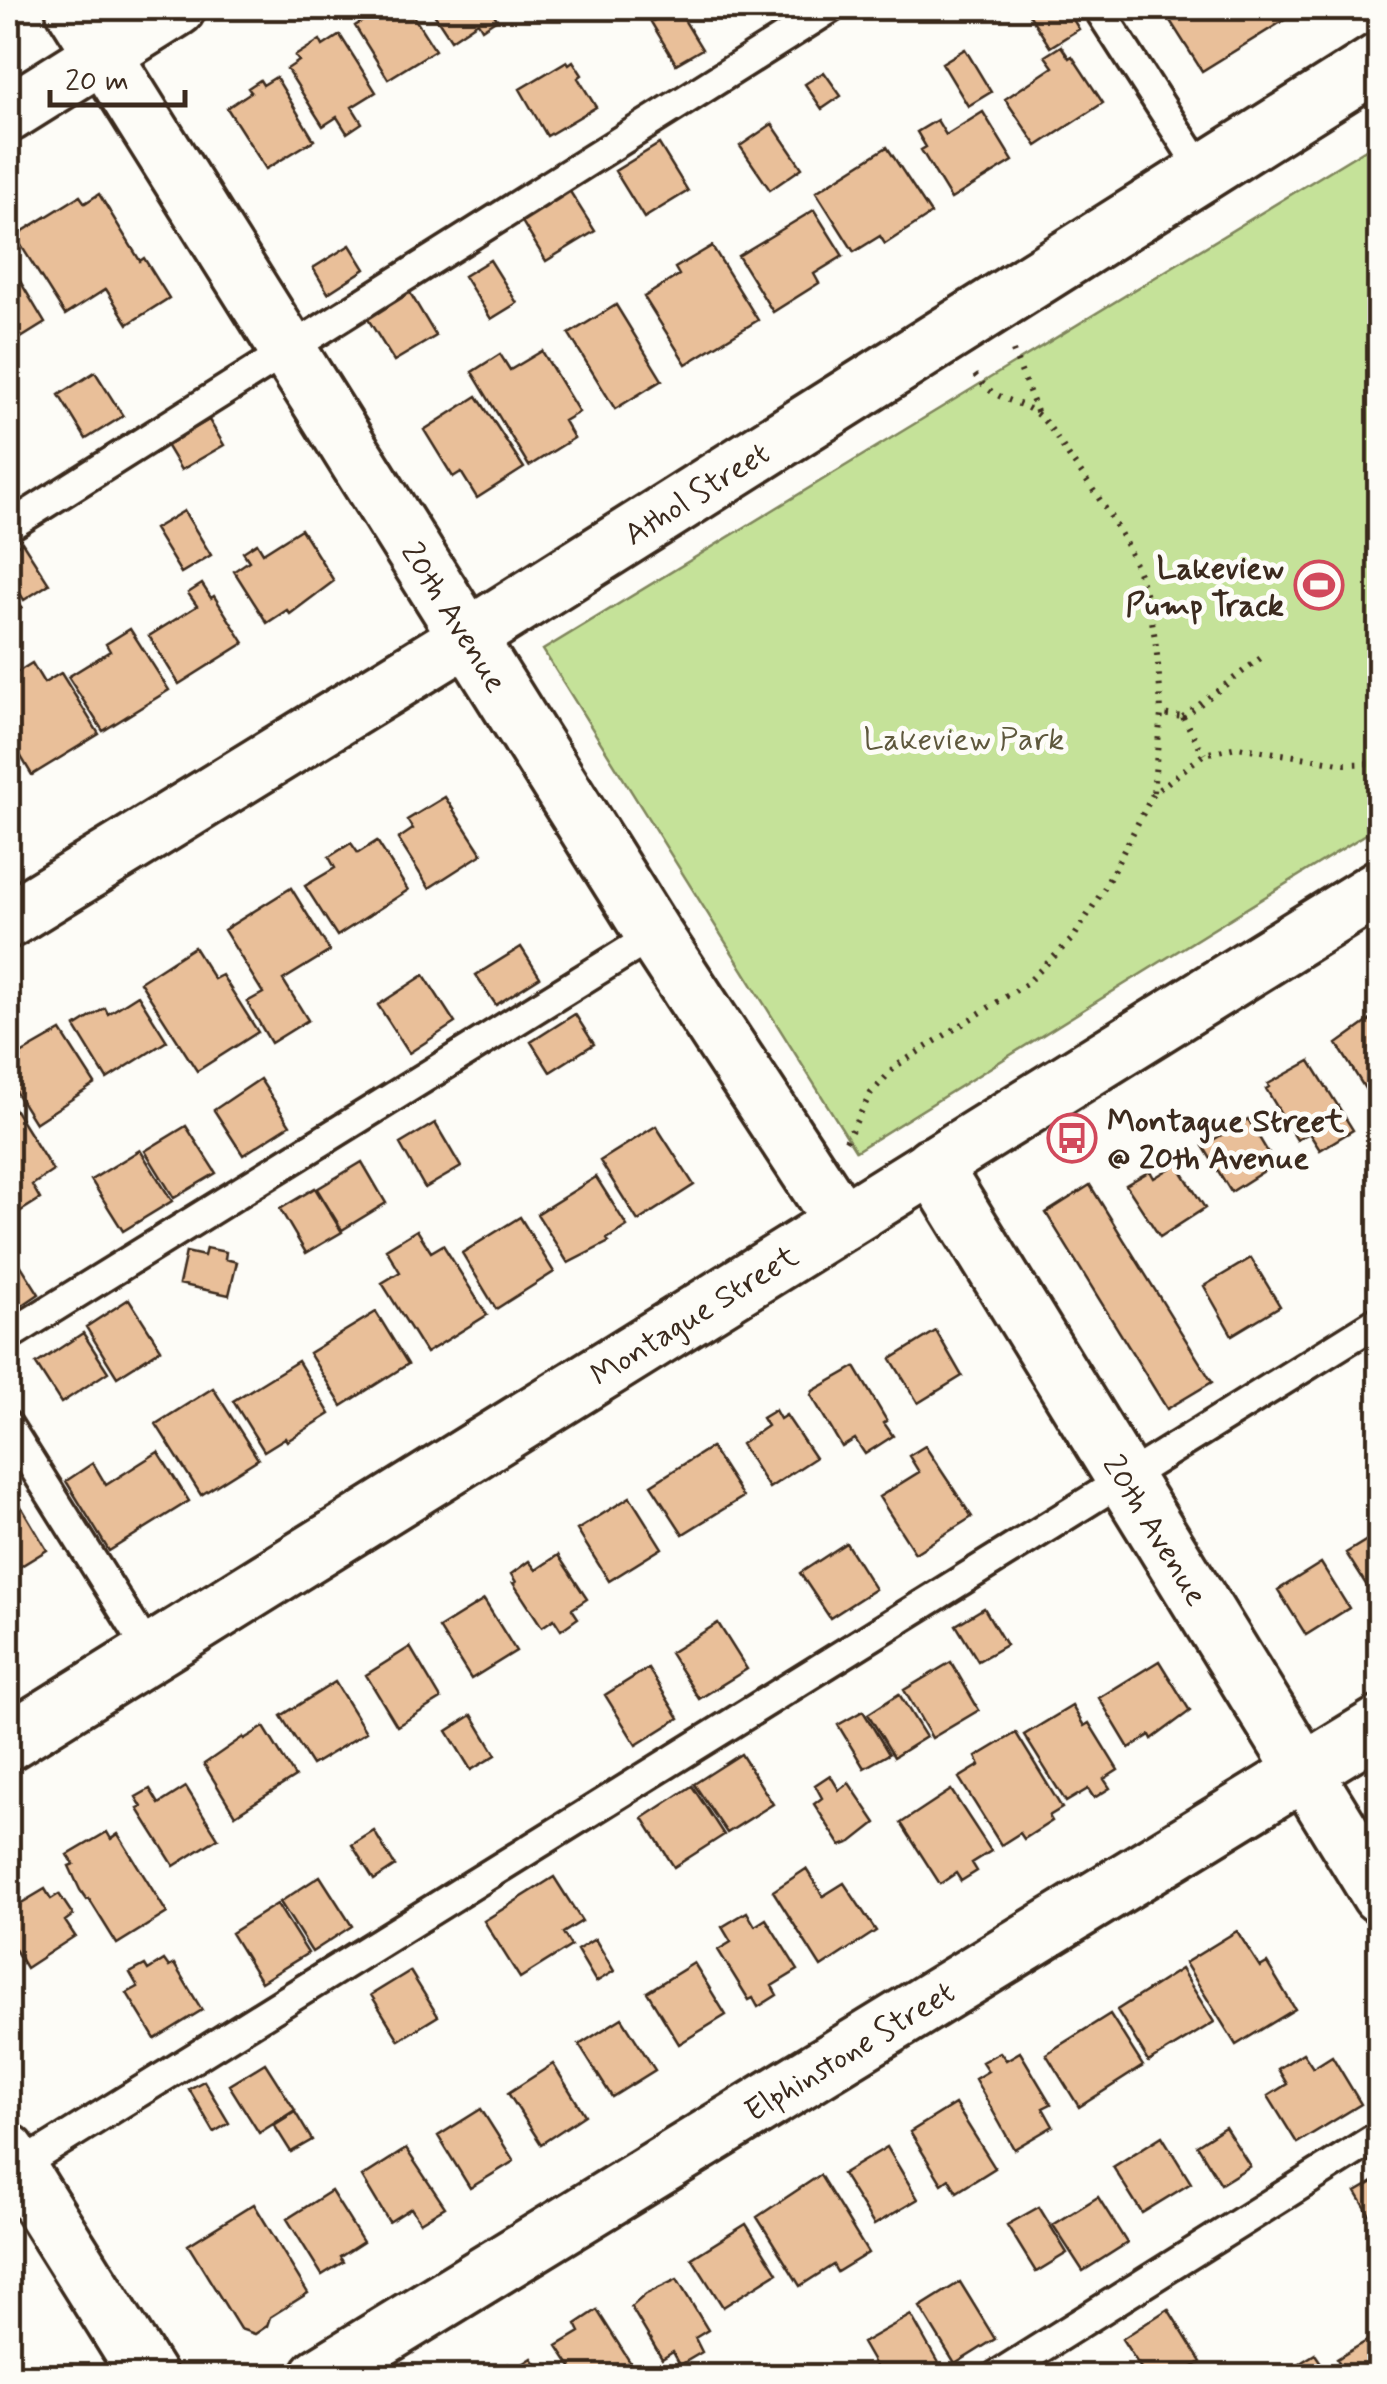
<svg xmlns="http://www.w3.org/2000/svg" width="1387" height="2384" viewBox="0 0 1387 2384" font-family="Mynerve,sans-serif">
	<rect width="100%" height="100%" fill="#fdfcf7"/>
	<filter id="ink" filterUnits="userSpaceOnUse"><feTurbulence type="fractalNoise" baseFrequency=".01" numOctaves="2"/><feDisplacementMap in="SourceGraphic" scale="20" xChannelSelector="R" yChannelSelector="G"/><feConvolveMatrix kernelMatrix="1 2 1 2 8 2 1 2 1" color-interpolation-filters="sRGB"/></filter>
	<g filter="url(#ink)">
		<!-- green -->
		<path fill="#c5e299" stroke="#80865c" stroke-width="2.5" d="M1379,141v685l-523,325 -313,-501z"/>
		<!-- building -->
		<path fill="#e9bf99" stroke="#3b2a1e" stroke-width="2.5" d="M383,8h25l27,42 -47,29 -33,-53z
			M430,8h72l-9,5 4,6 -15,10 -4,-7 -27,18z
			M677,8l25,41 -26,15 -25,-42z
			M1025,8h41l13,21 -29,18z
			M1162,8h142l-102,63z
			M340,35l36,57 -24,15 10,16 -15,10 -10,-16 -14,9 -36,-57 12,-8 -4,-5 25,-16 3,6z
			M1061,46l8,12 3,-2 31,47 -66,43 -32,-47 48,-32 -8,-11z
			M965,49l26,43 -23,14 -26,-43z
			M567,61l2,3 4,-3 9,14 -4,3 18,29 -49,29 -27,-47z
			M824,72l17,24 -19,13 -17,-25z
			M276,77l38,63 -48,29 -39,-61 24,-16 -3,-4 12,-8 3,5z
			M983,112l30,49 -62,38 -30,-49 5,-3 -9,-15 20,-12 9,15z
			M772,124l30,44 -32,22 -30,-44z
			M659,144l29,47 -44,27 -29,-47z
			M887,147l44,67 -46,30 -5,-8 -26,16 -38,-60z
			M569,190l26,41 -49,30 -25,-41z
			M99,194l41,67 4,-3 25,40 -41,26 -22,-35 -41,26 -50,-79 65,-40 5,7z
			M814,210l29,46 -29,18 5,9 -46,29 -35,-56z
			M350,245l15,24 -37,24 -15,-25z
			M712,246l46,74 -72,44 -42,-67 35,-22 -4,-7z
			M490,260l27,43 -26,16 -27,-43z
			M8,261l37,62 -37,23z
			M409,291l27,45 -42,25 -28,-45z
			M616,305l46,75 -47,29 -46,-75z
			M542,351l37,61 -15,9 10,17 -45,28 -57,-94 28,-18 10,16z
			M95,372l28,44 -37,23 -27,-44z
			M477,396l47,72 -47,30 -16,-26 -8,5 -29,-47z
			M209,420l15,25 -43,25 -15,-25z
			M184,511l27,44 -30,18 -27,-44z
			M301,529l33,52 -44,33 -3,-4 -20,13 -33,-52 15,-10 -6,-9 14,-9 6,10z
			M22,542l27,42 -25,16 -16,-26v-22z
			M8,583l14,24 -14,10z
			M202,584l9,14 3,-2 30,47 -65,41 -30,-48 48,-30 -9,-13z
			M130,629l39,61 -66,41 -35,-54 42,-26 -4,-7z
			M32,663l12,20 17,-10 38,61 -67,41 -24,-40v-57z
			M445,797l37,57 -53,34 -31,-49 15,-10 -6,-9z
			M377,841l31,49 -71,46 -32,-50 30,-18 -6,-11 22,-14 7,10z
			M291,888l39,63 -47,29 25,40 -37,23 -24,-41 16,-9 -39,-63z
			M194,947l20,32 8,-4 36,57 -61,39 -57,-89z
			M521,947l19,30 -44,28 -20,-30z
			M424,975l31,48 -46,30 -31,-48z
			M138,995l29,46 -60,38 -32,-52 30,-19 3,6z
			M575,1014l19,30 -44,28 -19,-30z
			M1379,1014l1,75 -11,6 -32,-51z
			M61,1031l34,53 -60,39 -27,-43v-14l13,-9 -2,-2z
			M1310,1061l43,69 -33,20 -11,-17 -12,7 -31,-51 3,-2 -1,-3z
			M260,1079l30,46 -47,30 -29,-45z
			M8,1099l45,72 -21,14 8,14 -32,20z
			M1248,1119l27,45 -44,28 -28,-46z
			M435,1123l26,44 -36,21 -25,-44z
			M186,1126l30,47 -42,25 -29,-47z
			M656,1126l38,59 -56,36 -38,-60z
			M140,1150l32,51 -49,30 -32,-51z
			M362,1162l24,41 -44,27 -25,-41z
			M1177,1164l28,44 -45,29 -34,-52 24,-14 4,7z
			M596,1177l31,49 -20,13 2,3 -41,21 -31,-49z
			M1090,1185l122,197 -45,27 -121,-196z
			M315,1188l27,44 -36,21 -26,-44z
			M520,1217l34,55 -58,37 -34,-56z
			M417,1230l14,22 12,-7 44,70 -61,38 -44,-70 18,-11 -14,-23z
			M8,1245l31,49 -31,21z
			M206,1248l20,4 -1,7 12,3 -8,33 -50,-11 7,-32 18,4z
			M1251,1258l29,48 -48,29 -28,-49z
			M129,1299l32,50 -44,28 -31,-50z
			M376,1312l32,52 -66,42 -33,-53z
			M936,1331l26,45 -44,27 -27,-44z
			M83,1333l25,39 -47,31 -25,-39z
			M298,1361l32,53 -43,27 -2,-3 -21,13 -31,-50z
			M855,1367l32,54 -3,2 9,13 -28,18 -10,-15 -13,8 -31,-52 2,-4z
			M213,1388l45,71 -57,36 -45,-71z
			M775,1410l5,9 6,-4 29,43 -46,30 -28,-44 26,-18 -5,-8z
			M925,1446l47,71 -57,36 -36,-56 40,-25 -10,-16z
			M711,1447l32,50 -60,37 -32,-49z
			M158,1452l31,49 -80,50 -43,-70 27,-18 13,22z
			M630,1497l32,51 -53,33 -32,-51z
			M16,1498l31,52 -39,24v-71z
			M1380,1532v73h-1l-33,-52z
			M846,1543l29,46 -45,29 -30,-45z
			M558,1555l29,44 -15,10 6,9 -17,12 -7,-11 -12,8 -29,-44 3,-1 -5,-8 18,-13 7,9z
			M1321,1563l28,45 -43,27 -28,-45z
			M484,1600l32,51 -45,28 -32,-51z
			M984,1608l22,37 -28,16 -22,-36z
			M718,1623l29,46 -48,30 -29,-46z
			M410,1647l31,52 -44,27 -31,-51z
			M1159,1661l31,50 -38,28 -2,-4 -21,13 -30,-50z
			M951,1662l28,48 -47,28 -28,-48z
			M648,1668l31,50 -43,27 -31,-50z
			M335,1682l31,50 -54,33 -31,-49z
			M899,1694l27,43 -32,20 -26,-43z
			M1072,1706l12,20 5,-3 29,47 -14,9 6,9 -16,10 -6,-9 -22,13 -42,-67z
			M863,1711l26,43 -25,14 -26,-43z
			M472,1715l24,40 -25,15 -24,-39z
			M264,1727l31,50 -60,38 -31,-51 39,-27 1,2z
			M1016,1733l46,75 -13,8 3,5 -28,18 -4,-6 -19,12 -42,-67 21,-13 -4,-8z
			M741,1754l32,50 -46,29 -33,-49z
			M830,1775l9,15 10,-7 27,40 -24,19 -11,4 -27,-42 8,-6 -7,-13z
			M692,1786l32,49 -50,32 -31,-49z
			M186,1787l32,51 -44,28 -36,-57 4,-2 -6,-10 14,-8 9,15z
			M951,1790l40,61 -19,12 5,8 -16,10 -5,-8 -16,11 -39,-61z
			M374,1831l21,35 -21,14 -22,-35z
			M107,1832l4,7 7,-5 49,79 -50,31 -28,-45 -2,1 -7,-10 -11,-24 5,-2 -6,-9z
			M806,1869l17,27 21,-13 32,48 -55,36 -48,-76z
			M320,1876l32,50 -40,26 -32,-50z
			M554,1877l28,44 -19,12 8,13 -51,32 -36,-57z
			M45,1889l6,10 8,-5 14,21 -8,6 10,15 -49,32 -14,-24 -4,3v-36z
			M277,1904l31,49 -47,29 -30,-49z
			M747,1912l8,14 11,-7 32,51 -26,16 5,9 -19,12 -5,-9 -4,2 -31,-50 13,-8 -9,-15z
			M1237,1931l23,36 7,-4 28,46 -59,36 -51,-82z
			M595,1939l19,32 -18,11 -19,-32z
			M164,1960l5,7 5,-3 28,46 -47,29 -28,-46 11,-6 -8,-14 15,-8 3,5z
			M694,1963l32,52 -47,29 -32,-52z
			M1181,1969l33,53 -65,40 -32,-52z
			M410,1971l28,45 -39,24 -28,-45z
			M1110,2014l33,52 -64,41 -33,-53z
			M622,2018l33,52 -43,27 -33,-52z
			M1000,2052l6,8 14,-8 31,52 -8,4 10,18 -39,23 -39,-70 13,-8 -6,-9z
			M1303,2053l10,15 19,-12 29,48 -64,39 -29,-47 19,-12 -9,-15z
			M265,2063l30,47 -36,23 -30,-48z
			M553,2064l32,51 -44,29 -33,-51z
			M204,2081l25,42 -15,9 -25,-43z
			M955,2104l40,64 -38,24 -8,-13 -7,5 -32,-52z
			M481,2109l33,52 -44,27 -32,-52z
			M295,2112l17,28 -21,12 -17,-27z
			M1225,2127l25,39 -29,18 -24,-39z
			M1162,2136l29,47 -49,30 -29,-46z
			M887,2147l31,52 -44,26 -32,-51z
			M406,2149l39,58 -25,15 -9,-14 -22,14 -27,-45z
			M820,2175l48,78 -31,19 -4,-7 -33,21 -43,-69z
			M1380,2178v54l-24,-40z
			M331,2191l32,51 -23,15 3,5 -21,13 -35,-56z
			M1098,2197l29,46 -44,28 -30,-46z
			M254,2204l54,89 -38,24 -3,9 -12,8 -15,-5 -52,-84z
			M1039,2207l28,46 -31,19 -29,-47z
			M746,2224l31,49 -54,34 -31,-49z
			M677,2279l31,51 -13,8 7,14 -22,13 -7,-13 -11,7 -31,-52 15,-13z
			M960,2282l35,57 -40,25 -35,-57z
			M1168,2309l33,53 -23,14h-32l-24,-37z
			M597,2310l33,52 -14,9 3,4 -3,1h-39l-20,-30 23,-14 -4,-8z
			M911,2315l27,48 -23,13h-34l-19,-33z
			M1380,2333v43h-33l-10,-17z
			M1315,2354l15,22h-51z
			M532,2358l12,18h-48l-2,-3 14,-9 4,7z"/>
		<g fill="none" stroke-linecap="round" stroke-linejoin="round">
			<!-- service casing -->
			<g stroke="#3b2a1e" stroke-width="35">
				<path id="service" d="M1098,8l105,164
					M8,527l823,-519
					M8,1336l646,-401
					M8,1426l143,228
					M17,2168l1363,-848
					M996,2376l384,-241"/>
			</g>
			<!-- minor casing -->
			<g stroke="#3b2a1e" stroke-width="62">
				<g id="minor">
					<path id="s1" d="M74,8l580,927 188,287"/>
					<path d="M8,114l169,-106"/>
					<path id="s2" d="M8,920l460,-283 912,-576"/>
					<path id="s3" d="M932,1165l448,730"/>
					<path id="s4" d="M319,2376l1061,-651"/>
				</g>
			</g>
			<!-- tertiary casing -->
			<g stroke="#3b2a1e" stroke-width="62">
				<g id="tertiary">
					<path id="s5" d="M8,1742l1372,-855"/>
					<path d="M8,2152l140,224"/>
				</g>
			</g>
			<!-- path -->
			<path stroke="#3b2a1e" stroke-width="6" stroke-dasharray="2.5 8" stroke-linecap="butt" d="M1013,351l25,63
				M975,375c23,30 42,22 64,41 14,12 25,34 36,49 67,89 82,139 86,249
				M1183,717l83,-63
				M1183,717l21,37
				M1153,792l8,-78 22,3
				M846,1141l25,-48 25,-27 130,-82 48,-47 31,-50 48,-93 51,-40 33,-7 109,17 34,-1"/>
			<!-- service -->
			<use href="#service" stroke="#fdfcf7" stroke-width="28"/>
			<!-- minor -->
			<use href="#minor" stroke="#fdfcf7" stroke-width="55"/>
			<!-- tertiary -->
			<use href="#tertiary" stroke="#fdfcf7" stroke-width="55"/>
		</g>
	</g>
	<!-- icons -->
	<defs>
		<g id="stadium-ring" transform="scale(2.5)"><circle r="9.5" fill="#fdfcf7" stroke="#d1495b" stroke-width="1.5"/><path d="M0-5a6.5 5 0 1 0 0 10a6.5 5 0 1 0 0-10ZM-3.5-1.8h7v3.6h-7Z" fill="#d1495b"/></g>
		<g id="bus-ring" transform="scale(2.5)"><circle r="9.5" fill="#fdfcf7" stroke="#d1495b" stroke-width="1.5"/><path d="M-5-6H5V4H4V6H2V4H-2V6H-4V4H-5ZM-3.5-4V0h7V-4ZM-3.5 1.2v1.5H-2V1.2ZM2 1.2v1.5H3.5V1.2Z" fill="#d1495b"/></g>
	</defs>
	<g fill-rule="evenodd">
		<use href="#stadium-ring" x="1319" y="585"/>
		<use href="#bus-ring" x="1072" y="1138"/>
	</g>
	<g text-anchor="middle" stroke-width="10" stroke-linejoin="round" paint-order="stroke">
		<!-- street labels -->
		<g font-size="32" fill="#3b2a1e" stroke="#fdfcf7">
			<text dy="11" stroke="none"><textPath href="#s2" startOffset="810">Athol Street</textPath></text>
			<text dy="11" stroke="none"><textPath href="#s1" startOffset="718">20th Avenue</textPath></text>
			<text dy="11" stroke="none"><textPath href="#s5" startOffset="808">Montague Street</textPath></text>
			<text dy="11" stroke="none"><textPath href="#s3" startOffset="428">20th Avenue</textPath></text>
			<text dy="11" stroke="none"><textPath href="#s4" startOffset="622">Elphinstone Street</textPath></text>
		</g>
		<!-- poi labels -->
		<g font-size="32" font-weight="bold" fill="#3b2a1e" stroke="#fdfcf7" text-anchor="end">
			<text x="1284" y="578">Lakeview<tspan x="1284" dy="37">Pump Track</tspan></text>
			<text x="1107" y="1131" text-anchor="start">Montague Street<tspan x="1107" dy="37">@ 20th Avenue</tspan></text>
		</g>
		<!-- park labels -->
		<g font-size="32" fill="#5e583d" stroke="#fdfcf7">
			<text x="964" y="749">Lakeview Park</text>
		</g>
	</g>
	<!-- margin -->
	<rect width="1387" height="2384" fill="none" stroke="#fdfcf7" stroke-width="40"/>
	<rect x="20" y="20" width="1347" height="2344" fill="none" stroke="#3b2a1e" stroke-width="4" filter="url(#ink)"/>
	<!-- scale -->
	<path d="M50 90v15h135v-15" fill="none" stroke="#3b2a1e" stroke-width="5"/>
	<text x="65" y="90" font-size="30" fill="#3b2a1e" stroke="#fdfcf7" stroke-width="8" paint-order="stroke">20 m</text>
</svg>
